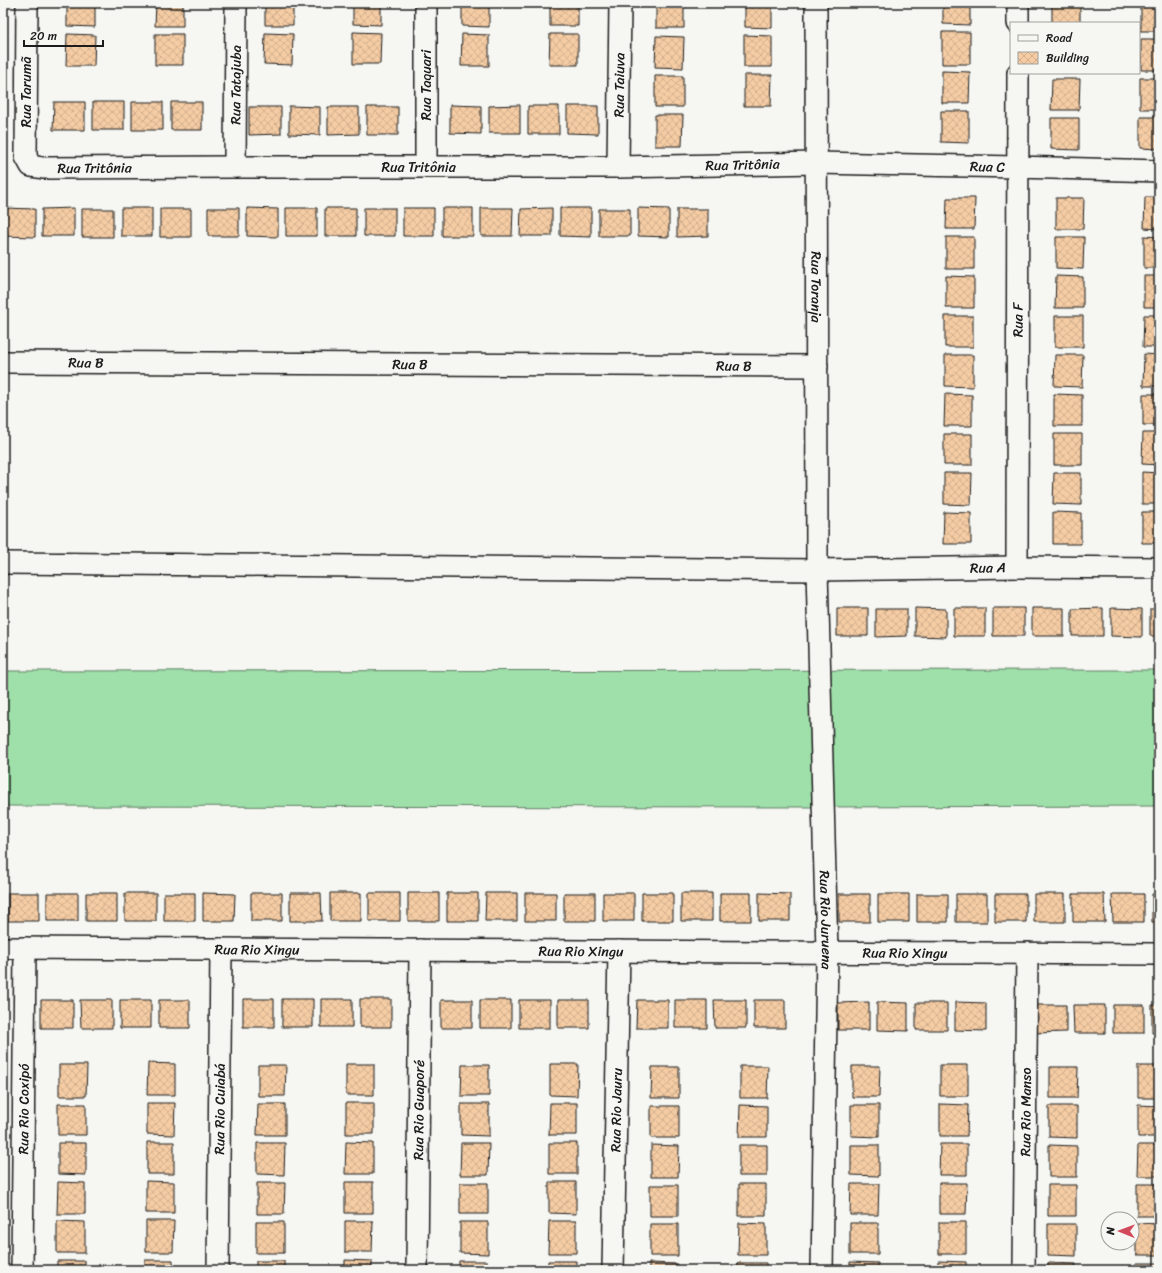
<svg xmlns="http://www.w3.org/2000/svg" width="1162" height="1273" viewBox="0 0 1162 1273" font-family="Sriracha,sans-serif">
	<defs>
		<pattern id="building-cross-hatch" width="8" height="8" patternUnits="userSpaceOnUse"><rect width="8" height="8" fill="#f5cca4"/><path d="M0 0l8 8M0 8l8-8" fill="none" stroke="#d1af8d"/></pattern>
	</defs>
	<rect width="100%" height="100%" fill="#f6f6f2"/>
	<filter id="ink" filterUnits="userSpaceOnUse"><feTurbulence type="fractalNoise" baseFrequency=".025" numOctaves="2"/><feDisplacementMap in="SourceGraphic" scale="8" xChannelSelector="R" yChannelSelector="G"/><feConvolveMatrix kernelMatrix="1 2 1 2 8 2 1 2 1" color-interpolation-filters="sRGB"/></filter>
	<g filter="url(#ink)">
		<!-- grass -->
		<path fill="#9fe0aa" stroke="#5e7e63" d="M1159,670v136l-350,1 -806,-1v-135z"/>
		<!-- building -->
		<path fill="url(#building-cross-hatch)" stroke="#1c1c1c" d="M67,3h28v24l-28,-1z
			M156,3h27v23h-28z
			M265,3h28v22h-28z
			M353,3h28v22l-28,-1z
			M462,3h27v24l-27,-1z
			M550,3h28v23h-28z
			M656,3h28v25h-28z
			M745,3h27v25l-27,-1z
			M943,3h27v22l-27,-1z
			M1052,3h28v20h-28z
			M1141,3h18v28h-18z
			M353,32l28,1 -1,31h-27z
			M942,32h28v32h-28z
			M265,33l28,1 -1,31 -28,-1z
			M67,34l28,1 -1,31h-28z
			M155,34h28v31h-28z
			M462,34l27,1v31h-28z
			M550,34h28v31h-29z
			M744,35l28,1v31h-28z
			M656,36l28,1 -1,31 -28,-1z
			M1141,39h18v31h-18z
			M942,71l28,1 -1,31h-27z
			M744,75h28l-1,31h-27z
			M655,76h28v31h-28z
			M1140,78h19v31h-19z
			M1052,79h28l-1,31h-28z
			M54,102h31v28h-32z
			M93,102h31v28h-31z
			M132,102h31v28h-31z
			M171,102h31v28h-31z
			M450,105l31,1v28l-31,-1z
			M520,105v28h-31v-27z
			M289,106l31,1v28l-31,-1z
			M528,106h31v28h-31z
			M567,106h31v28l-31,-1z
			M249,107h32v27l-32,1z
			M328,107h31v27l-31,1z
			M367,107h31v28h-31z
			M941,111h28v32l-28,-1z
			M655,115h28l-1,31h-27z
			M1140,117h19v32l-19,-1z
			M1051,118h28v32l-28,-1z
			M1145,197h14v32l-15,-1z
			M947,198h28l-1,31h-28z
			M1056,198h28l-1,31h-27z
			M4,208l31,1v28l-32,-1z
			M74,208v28h-32v-27z
			M121,208h31v28h-31z
			M208,208h31v28h-31z
			M247,208l31,1v28l-31,-1z
			M286,208h31v28h-31z
			M325,208h31v28h-31z
			M364,208h31v28h-31z
			M403,208h31v28h-31z
			M442,208h31v28h-31z
			M481,208h32l-1,28h-31z
			M552,208v28h-32l1,-27z
			M560,208h31v29l-31,-1z
			M638,208l31,1v28l-31,-1z
			M82,209h31v28h-31z
			M160,209h31v28h-31z
			M599,209h31v27h-31z
			M677,209h31v27l-31,1z
			M1144,236l15,1v31h-15z
			M946,237h28v32h-28z
			M1056,237h28l-1,32 -27,-1z
			M946,276l28,1v31h-28z
			M1056,276l27,1v31h-28z
			M1144,276h15v31h-15z
			M1144,315h15v32h-16z
			M945,316h28v31h-28z
			M1055,316h28v31h-28z
			M1144,354l15,1v31h-16z
			M945,355h28v32l-28,-1z
			M1055,355h28l-1,32 -28,-1z
			M945,394l27,1v31h-28z
			M1054,394l28,1v31h-28z
			M1143,394h16v31h-16z
			M1143,433h16v32l-17,-1z
			M944,434h28v31h-28z
			M1054,434h28v31h-28z
			M1142,472l17,1v31h-17z
			M944,473h28l-1,32 -27,-1z
			M1054,473h27v32l-28,-1z
			M944,512l27,1v31h-28z
			M1053,512l28,1v31h-28z
			M1142,512h17v31h-17z
			M837,608h31v28h-31z
			M915,608l31,1v28l-31,-1z
			M954,608h31v28h-31z
			M993,608h31v28h-31z
			M1032,608h32v28h-32z
			M1103,608v28h-31v-27z
			M1111,608l31,1v28l-31,-1z
			M876,609h31v27l-31,1z
			M1150,609h9v27h-9z
			M8,893h31v28h-31z
			M47,893h31v28h-31z
			M86,893h31v28h-31z
			M125,893h31v28h-31z
			M164,893h31v28h-31z
			M203,893l32,1 -1,27h-31z
			M251,893h31v28h-31z
			M290,893h31l1,28h-32z
			M330,893h31v28h-31z
			M369,893h31v28h-31z
			M408,893h31v28h-31z
			M447,893h31v28h-31z
			M486,893h31v28h-32z
			M525,893h31v28h-31z
			M564,893h31v28h-31z
			M603,893h31v28h-31z
			M642,893h31v28h-31z
			M681,893h31v28h-31z
			M720,893h31v28h-31z
			M759,893l31,1v27h-31z
			M839,894h31v28h-31z
			M878,894h31v28h-31z
			M917,894h31v28h-31z
			M956,894h31v28h-31z
			M995,894h31v28h-31z
			M1034,894h31v28h-31z
			M1073,894h31l1,28h-32z
			M1112,894h32v28h-31z
			M1152,894h7v28h-7z
			M243,999h31v28h-31z
			M282,999h31v28h-31z
			M321,999h31v28h-31z
			M360,999h31v28h-31z
			M41,1000h32v28h-32z
			M80,1000h32v28h-31z
			M120,1000h31v28h-31z
			M159,1000h31v28h-31z
			M441,1000h31v28h-31z
			M480,1000h31v28h-31z
			M519,1000h31v28h-31z
			M558,1000h31v28h-31z
			M637,1000h31v28h-32z
			M675,1000h32v28h-32z
			M714,1000h32v28h-31z
			M754,1000h31v28h-31z
			M869,1002v28h-31v-27z
			M877,1002l31,1v28l-31,-1z
			M955,1002l31,1v28l-31,-1z
			M916,1003h31v27h-31z
			M1034,1005h32v27l-32,1z
			M1073,1005h32v28h-31z
			M1113,1005h31v28h-31z
			M1152,1005h7v28h-7z
			M148,1063l27,1v31h-28z
			M346,1064h28v31h-28z
			M550,1064h28l-1,32 -27,-1z
			M59,1065h28l-1,31h-27z
			M258,1065h28l-1,31h-27z
			M462,1065h27v31h-28z
			M940,1065h28v31h-28z
			M740,1066h28l-1,32h-27z
			M852,1066h28l-1,31h-27z
			M1138,1066h21v32h-21z
			M652,1067h27v31h-28z
			M1050,1067h28l-1,31h-27z
			M147,1103h28l-1,32 -27,-1z
			M346,1103h28v31h-28z
			M550,1103h27v32h-28z
			M58,1104h28v31h-28z
			M258,1104h27v31h-28z
			M461,1104h28v32l-28,-1z
			M940,1104l28,1 -1,31h-27z
			M740,1105l27,1v31h-28z
			M851,1105h28v32l-28,-1z
			M1138,1105l21,1v31h-21z
			M651,1106h28v32h-28z
			M1049,1106h28v32l-28,-1z
			M147,1142h27v32h-27z
			M346,1142l27,1v31h-28z
			M58,1143h28v32l-28,-1z
			M257,1143h28l-1,32 -27,-1z
			M461,1143h28l-1,32h-28z
			M549,1143h28v31h-28z
			M940,1144h27v31h-28z
			M651,1145l28,1 -1,31h-27z
			M739,1145h28v31h-28z
			M851,1145h28v31l-28,-1z
			M1049,1145l28,1v31h-28z
			M1138,1145h21v31h-22z
			M146,1181l28,1v31h-28z
			M58,1182l27,1v31h-28z
			M345,1182h28v31h-28z
			M549,1182h27v32l-27,-1z
			M257,1183h28l-1,31h-27z
			M460,1183h28v31h-28z
			M939,1183h28l-1,31h-27z
			M739,1184h27v32h-27z
			M851,1184h28l-1,31h-28z
			M1137,1184h22v32h-22z
			M650,1185h28v31h-28z
			M1048,1185h28v31h-28z
			M57,1221l28,1v31h-28z
			M146,1221h28l-1,31h-27z
			M345,1221h28l-1,31h-27z
			M549,1221h27v32h-28z
			M256,1222h28v31h-28z
			M460,1222h28v32l-28,-1z
			M939,1222h27v32h-27z
			M739,1223l27,1v31h-28z
			M850,1223h28v31h-28z
			M1137,1223l22,1v31h-22z
			M650,1224h28v32h-28z
			M1048,1224h28v32l-28,-1z
			M145,1260h28v10h-28z
			M345,1260l27,1v9h-27z
			M57,1261h28v9h-28z
			M256,1261h28v9h-28z
			M459,1261h28v9h-28z
			M548,1261h28v9h-28z
			M938,1261l28,1v8h-28z
			M850,1262l28,1v7h-28z
			M649,1263l28,1v6h-28z
			M738,1263h28v7h-28z
			M1048,1263l28,1 -1,6h-27z
			M1136,1263h23v7h-23z"/>
		<g fill="none" stroke-linecap="round" stroke-linejoin="round">
			<!-- minor casing -->
			<g stroke="#1c1c1c" stroke-width="24">
				<g id="minor">
					<path id="s1" d="M27,3l-1,154 5,9 12,2 192,-1h383l198,-4 201,4 142,4"/>
					<path id="s2" d="M816,3l1,567 10,382 -5,318"/>
					<path d="M1018,23v-20"/>
					<path id="s3" d="M235,167l1,-164"/>
					<path d="M426,167v-164"/>
					<path id="s4" d="M618,167l2,-164"/>
					<path id="s5" d="M3,362l814,4"/>
					<path id="s6" d="M3,563l814,7 200,-3 142,1"/>
					<path id="s7" d="M1017,567l1,-494"/>
					<path id="s8" d="M3,948l1156,6"/>
					<path id="s9" d="M22,1270l3,-322"/>
					<path id="s10" d="M218,1270l3,-321"/>
					<path id="s11" d="M417,1270l3,-320"/>
					<path id="s12" d="M613,1270l6,-319"/>
					<path id="s13" d="M1024,1270l3,-317"/>
				</g>
			</g>
			<!-- minor -->
			<use href="#minor" stroke="#f6f6f2" stroke-width="21"/>
		</g>
	</g>
	<g text-anchor="middle" stroke-width="3" stroke-linejoin="round" paint-order="stroke">
		<!-- street labels -->
		<g font-size="14" fill="#1c1c1c" stroke="#f6f6f2">
			<text dy="5" stroke="none"><textPath href="#s3" startOffset="82">Rua Tatajuba</textPath></text>
			<text transform="translate(426 85) rotate(-90)" y="5">Rua Taquari</text>
			<text dy="5" stroke="none"><textPath href="#s4" startOffset="82">Rua Taiuva</textPath></text>
			<text transform="translate(26 92) rotate(-90)" y="5">Rua Tarumã</text>
			<text dy="5" stroke="none"><textPath href="#s1" startOffset="876">Rua Tritônia</textPath></text>
			<text dy="5" stroke="none"><textPath href="#s1" startOffset="1121">Rua C</textPath></text>
			<text dy="5" stroke="none"><textPath href="#s1" startOffset="552">Rua Tritônia</textPath></text>
			<text dy="5" stroke="none"><textPath href="#s1" startOffset="228">Rua Tritônia</textPath></text>
			<text dy="5" stroke="none"><textPath href="#s2" startOffset="284">Rua Toranja</textPath></text>
			<text dy="5" stroke="none"><textPath href="#s7" startOffset="247">Rua F</textPath></text>
			<text dy="5" stroke="none"><textPath href="#s5" startOffset="83">Rua B</textPath></text>
			<text dy="5" stroke="none"><textPath href="#s5" startOffset="407">Rua B</textPath></text>
			<text dy="5" stroke="none"><textPath href="#s5" startOffset="731">Rua B</textPath></text>
			<text dy="5" stroke="none"><textPath href="#s6" startOffset="985">Rua A</textPath></text>
			<text dy="5" stroke="none"><textPath href="#s2" startOffset="917">Rua Rio Juruena</textPath></text>
			<text dy="5" stroke="none"><textPath href="#s8" startOffset="254">Rua Rio Xingu</textPath></text>
			<text dy="5" stroke="none"><textPath href="#s8" startOffset="578">Rua Rio Xingu</textPath></text>
			<text dy="5" stroke="none"><textPath href="#s8" startOffset="902">Rua Rio Xingu</textPath></text>
			<text dy="5" stroke="none"><textPath href="#s9" startOffset="161">Rua Rio Coxipó</textPath></text>
			<text dy="5" stroke="none"><textPath href="#s10" startOffset="161">Rua Rio Cuiabá</textPath></text>
			<text dy="5" stroke="none"><textPath href="#s11" startOffset="160">Rua Rio Guaporé</textPath></text>
			<text dy="5" stroke="none"><textPath href="#s12" startOffset="160">Rua Rio Jauru</textPath></text>
			<text dy="5" stroke="none"><textPath href="#s13" startOffset="158">Rua Rio Manso</textPath></text>
		</g>
	</g>
	<!-- margin -->
	<rect width="1162" height="1273" fill="none" stroke="#f6f6f2" stroke-width="16"/>
	<rect x="8" y="8" width="1146" height="1257" fill="none" stroke="#1c1c1c" stroke-width="1.5" filter="url(#ink)"/>
	<!-- legend -->
	<rect x="1010" y="22" width="130" height="52" fill="#f6f6f2" stroke="#9f9f9c"/>
	<rect x="1018" y="35" width="20" height="6" fill="#f6f6f2" stroke="#9f9f9c"/>
	<text x="1046" y="42" font-size="12" fill="#1c1c1c">Road</text>
	<rect x="1018" y="52" width="20" height="12" fill="url(#building-cross-hatch)" stroke="#9f9f9c"/>
	<text x="1046" y="62" font-size="12" fill="#1c1c1c">Building</text>
	<!-- north arrow -->
	<g transform="translate(1120 1231) rotate(271)"><circle r="19" fill="#f6f6f2" stroke="#9f9f9c"/>
	<path d="M0-3L7 15L0 10L-7 15Z" fill="#d1495b"/>
	<text y="-6" font-size="11" font-weight="bold" text-anchor="middle" fill="#1c1c1c">N</text>
	</g>
	<!-- scale -->
	<path d="M24 40v6h79v-6" fill="none" stroke="#1c1c1c" stroke-width="2"/>
	<text x="30" y="40" font-size="12" fill="#1c1c1c" stroke="#f6f6f2" stroke-width="3" paint-order="stroke">20 m</text>
</svg>
